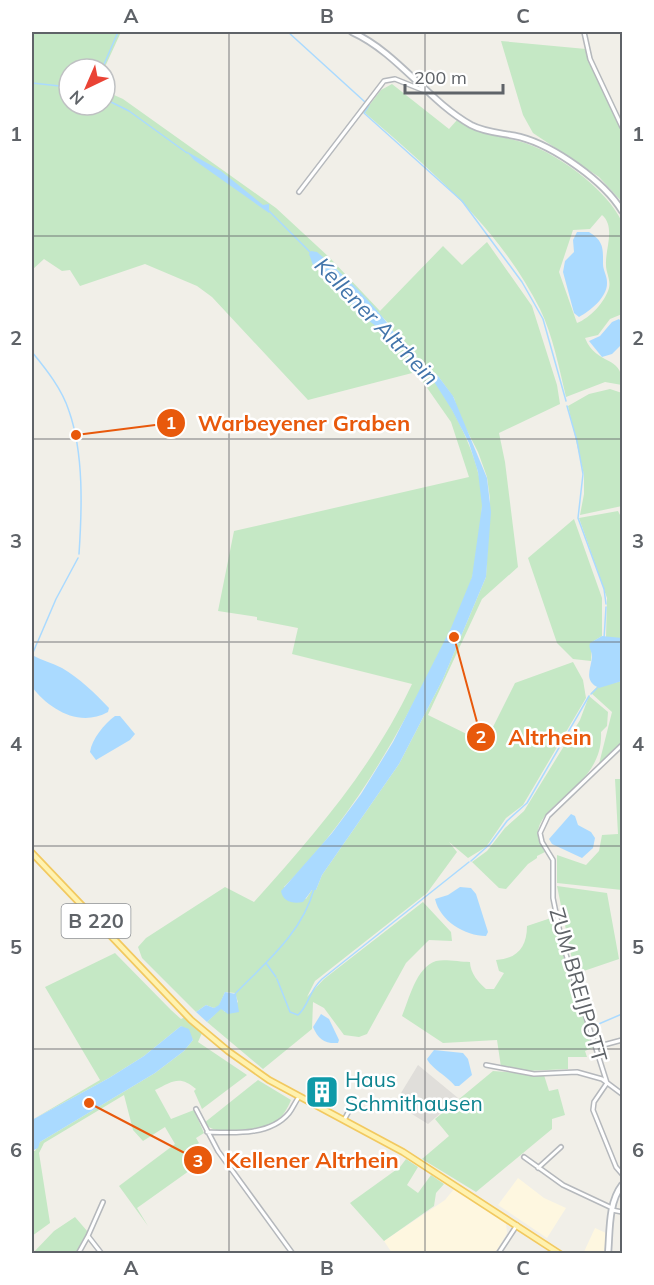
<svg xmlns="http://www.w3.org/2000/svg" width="654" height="1285" viewBox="0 0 654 1285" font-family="Mulish,sans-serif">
	<rect width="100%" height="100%" fill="#f1efe8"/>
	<!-- commercial -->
	<path fill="#fef7e0" d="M518,1178l26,20 22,10 -19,30 -49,-33z
		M454,1189l52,34 1,10 -12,20h-103l-8,-12 61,-41z
		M595,1228l11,5 -2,20 -21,1z"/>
	<!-- industrial -->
	<path fill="#e0deda" d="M418,1065l40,33 -30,26 -21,-13 7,-11 -13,-7z"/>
	<!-- green -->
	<path fill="#c5e8c5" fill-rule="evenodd" d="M32,32h89l-17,37h-35v36h36v-14l18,8 153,109 54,50 50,53 63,-65 19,19 25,-23 45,64 25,79 3,19 -61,29 6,29 13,105 -36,32 -54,116 57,28 30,-60 58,-21 10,18 3,18 -63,107 -17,13 -20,29 -18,11 -19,-16 8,10 -30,41 -112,88 -8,16 17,-18 99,-77 28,30 1,9 -23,-1 -23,23 -39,71 -8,3 -15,-2 -20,-27 -11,-6 -1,27 -49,40 -56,-47 14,-14 4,4 13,-10 -3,-9 -10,-1 -6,14 -5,2 -8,-3 -10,7 -54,-54 -4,-11 8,-9 79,-51 29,15c61,-68 119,-135 158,-218l-120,-30 6,-26 -41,-8v-3l-39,-6 16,-80 235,-54 -18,-55 -35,-50 -108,28 -96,-103 -15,-11 -52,-22 -65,22 -10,-16 -8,1 -18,-12 -12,11zM312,260h14l7,5 56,59 7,12 -25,-15 -57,-55zM426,370l12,6 16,22 5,17 19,37 9,25 3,22 -4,78 -43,102 -44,85 -77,111 -6,15h-4l-6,9 -22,-12c62,-62 106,-137 145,-214 15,-31 33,-62 43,-95 5,-17 9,-54 10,-72 3,-41 -31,-105 -56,-136z
		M501,41l85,8 36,81v72l-23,-25 -66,-44 -10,-18z
		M392,84l57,45 8,-9c19,14 40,15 61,21 36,9 89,48 104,81v92l-12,5 -12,16 -13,3c12,29 38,16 37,47l-17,-3 -39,15c-7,-29 -13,-61 -26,-88 -40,-80 -110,-140 -176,-197l17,-22zM602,215c14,12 3,34 4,50 0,8 5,15 3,23 -4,14 -19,30 -32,35l-18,-51 14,-42 17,-1z
		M610,389l12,4v113l-42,9 4,-21v-19l-16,-69 21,-12z
		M618,511l4,8v120l-16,-2 1,-39 -28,-80z
		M574,519l28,79v38l-10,6 -1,19 -18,-2 -16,-16 -29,-85z
		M622,681v61l-23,22 13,-52 -21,-19 6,-6z
		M589,696l19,16 -1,14 -6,6c3,55 -65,71 -63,103 0,6 4,12 7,17l-8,4v2l-9,6 -22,25 -7,-1 -27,-26 15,-11 18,-23 19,-17 56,-91z
		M615,779h7v111l-65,-7v-28l29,10 13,-14 3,-16 16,-1z
		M557,886l50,7 12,66 -44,15z
		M554,917l15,60 25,70 -9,4 2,6h-19v12l-42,2 -25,-4 -4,-27 -54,3 -41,-27c7,-16 14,-49 34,-55 9,-2 24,1 34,1 0,11 9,21 16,27h8l10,-16 -5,-2 -3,-11c21,-1 31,-13 31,-34z
		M115,953l56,57 10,9 4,-2 17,16 -4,9 49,33 -45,34 -8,-18 2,-2c-16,-14 -23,-8 -41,1l16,29 23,-9 10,23 -8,5 3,5 -5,3 9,15 -66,47 11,18 -29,-40 56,-42 -10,-17 -22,14 -10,-11 -9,-35 -80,48 -5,10 11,70 -18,13v-85h3l5,-9 115,-69 29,-22 9,-11 -6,-10 -6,-4 -37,30 -35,22 -77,42 68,-40 -55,-93z
		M493,1071l51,4 5,16 9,-2 7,26 -13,4v10l-76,63 -54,-33 27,-23 -14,-17z
		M258,1080l33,20c-3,7 -7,15 -13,20 -14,10 -63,18 -74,3z
		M406,1159l12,8 -11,18 11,8 13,-18 13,9 -8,9 -2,13 -50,35 -34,-38 50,-36z
		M75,1217l13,15 -11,21 -45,1 22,-23z"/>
	<!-- water -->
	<path fill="#aadaff" d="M186,151l35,20 42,34 6,-1v9l-75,-53z
		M577,232h12c15,9 14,17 14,32 0,6 4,12 4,18 1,15 -17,29 -28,35l-5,-4 -11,-41 2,-11 9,-9 -1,-12z
		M311,251l6,1c26,22 62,56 80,85 -20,-1 -65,-54 -79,-70l-5,-2 -4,-11z
		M619,319l3,4 -1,22 -9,9 -10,3 -13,-16 11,-5 12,-14z
		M427,367l11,9 15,20 34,82 4,34 -5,65 -43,102 -44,85 -77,111 -6,15h-4l-9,12c-10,2 -20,0 -22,-11l51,-58 29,-39 32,-52 58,-114 21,-51 10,-71 -4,-34 -9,-29 -17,-33 -26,-41z
		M602,636l20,2v43l-23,7c-16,-7 -8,-19 -7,-31 0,-7 -4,-8 -2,-14z
		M32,655c9,5 20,8 30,13 17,10 34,26 47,40l-1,4c-29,16 -59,-3 -76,-25z
		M115,716h5l15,18 -5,6 -34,20 -6,-8c2,-13 14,-28 25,-36z
		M571,814l4,2 3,9 13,7 4,6 -2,10 -11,10 -30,-14 -3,-5z
		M460,887l11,1 5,6 12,38 -2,4c-21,0 -46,-15 -51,-37l13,-4z
		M225,992l11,2 3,18 -11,2 -7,-5 -14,13 -11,-10 10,-7 8,3 5,-3z
		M321,1014l8,5 10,21 -1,3c-13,1 -20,-4 -25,-16z
		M181,1026l8,3 4,11 -9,11 -29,22 -115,69 -2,6 -6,3v-31l77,-42 35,-22z
		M434,1050l29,3 5,6 4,16 -13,11h-4c-7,-9 -25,-19 -28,-27z"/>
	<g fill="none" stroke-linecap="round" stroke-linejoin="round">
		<!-- stream -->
		<path stroke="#aadaff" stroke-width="1.5" d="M288,32l77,70
			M102,69l16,-37
			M32,83l37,4
			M105,99l24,12 58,42
			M369,105l-5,8 98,88 60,81 21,37 23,82
			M269,211l41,41
			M394,336l33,33
			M32,352c14,17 30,37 37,59 15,43 13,98 10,143
			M567,406l10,35 6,33 -5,44 26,71 2,15
			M604,639l2,-32
			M38,641l18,-42 22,-41
			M32,655l5,-12
			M591,694l6,-6
			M471,861l19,-17 17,-23 20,-18 62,-107
			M266,963l10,14
			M277,979l13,33 8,3c12,-11 10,-23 24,-36l147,-117
			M235,994c31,-32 67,-61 79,-105
			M594,1026l28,-12"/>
		<!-- street casing -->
		<g stroke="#b5b8bc" stroke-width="6">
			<path id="street" d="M584,32l6,27 32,68
				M299,192l85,-111 11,-2 30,12
				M596,1047l26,-7
				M486,1065l48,9 43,-2 25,7 20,15
				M607,1083l-45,-141 -9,-44v-38l-11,-18 -2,-9 8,-17 74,-71
				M607,1083l-13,19 -1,8 23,57 6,7
				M196,1109l22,42 75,103
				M344,1120l11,-20
				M207,1132c26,1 63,4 82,-19 4,-5 6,-11 10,-16
				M524,1157l39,28 49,23
				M538,1168l23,-21
				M612,1210l10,2
				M78,1254l10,-18
				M102,1254l-14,-18 15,-34
				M498,1254l19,-29"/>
		</g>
		<!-- secondary casing -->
		<g stroke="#b6babf" stroke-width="8">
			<path id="secondary" d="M352,32c46,21 75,68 119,93 15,8 33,8 49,12 34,9 84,44 102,74
				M608,1254c2,-22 0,-51 14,-69"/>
		</g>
		<!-- primary casing -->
		<g stroke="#f2c960" stroke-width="8">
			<path id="primary" d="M32,853l159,167 37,31 41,29 134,72 157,102"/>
		</g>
		<!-- street -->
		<use href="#street" stroke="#fff" stroke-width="3"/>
		<!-- secondary -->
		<use href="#secondary" stroke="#fff" stroke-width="4.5"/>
		<!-- primary -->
		<use href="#primary" stroke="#fff2af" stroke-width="4.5"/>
	</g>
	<!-- grid -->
	<path fill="none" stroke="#5f6368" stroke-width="1.5" stroke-opacity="0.55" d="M229,32v1222M425,32v1222M32,236h590M32,439h590M32,642h590M32,846h590M32,1049h590"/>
	<!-- icons -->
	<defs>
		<g id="building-square" transform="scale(1.725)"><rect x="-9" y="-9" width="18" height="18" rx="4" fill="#0f9aa8" stroke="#fff"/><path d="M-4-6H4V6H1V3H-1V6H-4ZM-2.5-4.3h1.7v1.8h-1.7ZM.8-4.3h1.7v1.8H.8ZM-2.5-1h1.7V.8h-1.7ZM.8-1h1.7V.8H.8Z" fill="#fff"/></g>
	</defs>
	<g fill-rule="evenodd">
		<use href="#building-square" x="322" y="1092"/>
	</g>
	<g text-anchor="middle" stroke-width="5" stroke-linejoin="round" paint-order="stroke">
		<!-- shield labels -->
		<rect fill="#fff" stroke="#8f9295" stroke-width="1.5" x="61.5" y="904" width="69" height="34" rx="4.5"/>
		<g font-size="20" font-weight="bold" fill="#5f6368">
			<text x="96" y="928">B 220</text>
		</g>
		<!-- street labels -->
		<g font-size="21" fill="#5f6368" stroke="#fff">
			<text transform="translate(578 985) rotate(74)" y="7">ZUM BREIJPOTT</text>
		</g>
		<!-- culture labels -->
		<g font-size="21" fill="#0d838f" stroke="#fff" text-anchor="start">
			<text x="345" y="1087">Haus<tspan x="345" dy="24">Schmithausen</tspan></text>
		</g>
		<!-- water labels -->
		<g font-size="22" font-style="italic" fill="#4174aa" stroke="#fff">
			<text transform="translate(377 321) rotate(46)" y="8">Kellener Altrhein</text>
		</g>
	</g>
	<!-- callouts -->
	<path fill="none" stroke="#e8590c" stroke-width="2" d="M76 435L171 423M454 637L481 737M89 1103L198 1160"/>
	<g fill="#e8590c" stroke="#fff" stroke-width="2">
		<circle cx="76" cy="435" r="6"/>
		<circle cx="454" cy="637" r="6"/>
		<circle cx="89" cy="1103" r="6"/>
		<circle cx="171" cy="423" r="15"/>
		<circle cx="481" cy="737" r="15"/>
		<circle cx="198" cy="1160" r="15"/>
	</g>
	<g font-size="18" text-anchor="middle" font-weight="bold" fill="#fff">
		<text x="171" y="429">1</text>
		<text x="481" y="743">2</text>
		<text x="198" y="1167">3</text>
	</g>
	<g font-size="22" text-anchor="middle" font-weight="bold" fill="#e8590c" stroke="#fff" stroke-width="5" stroke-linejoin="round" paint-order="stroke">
		<text x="304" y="431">Warbeyener Graben</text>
		<text x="550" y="745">Altrhein</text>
		<text x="312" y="1168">Kellener Altrhein</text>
	</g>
	<!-- border -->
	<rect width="654" height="1285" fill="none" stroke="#ffffff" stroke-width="66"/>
	<!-- north arrow -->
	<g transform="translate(87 87) rotate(224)"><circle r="28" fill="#ffffff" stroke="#bfc1c3" stroke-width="1.5"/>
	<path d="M0-4.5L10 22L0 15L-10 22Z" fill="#ea4335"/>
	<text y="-9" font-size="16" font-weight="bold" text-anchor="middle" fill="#5f6368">N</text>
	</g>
	<!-- scale -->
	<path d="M405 84v9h98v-9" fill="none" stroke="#5f6368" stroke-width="3"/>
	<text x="414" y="84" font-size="18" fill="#5f6368" stroke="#ffffff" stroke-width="4.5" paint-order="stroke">200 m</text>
	<rect x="33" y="33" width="588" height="1219" fill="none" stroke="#5f6368" stroke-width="2"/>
	<g font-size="20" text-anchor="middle" font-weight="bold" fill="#5f6368">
		<text x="131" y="23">A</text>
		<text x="327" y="23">B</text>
		<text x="523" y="23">C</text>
		<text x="16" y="141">1</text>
		<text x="638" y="141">1</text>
		<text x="16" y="345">2</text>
		<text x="638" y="345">2</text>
		<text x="16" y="548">3</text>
		<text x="638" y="548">3</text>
		<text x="16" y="751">4</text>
		<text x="638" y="751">4</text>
		<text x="16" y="954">5</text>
		<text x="638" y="954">5</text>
		<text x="16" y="1157">6</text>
		<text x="638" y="1157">6</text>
		<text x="131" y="1275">A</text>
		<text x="327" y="1275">B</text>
		<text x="523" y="1275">C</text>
	</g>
</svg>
